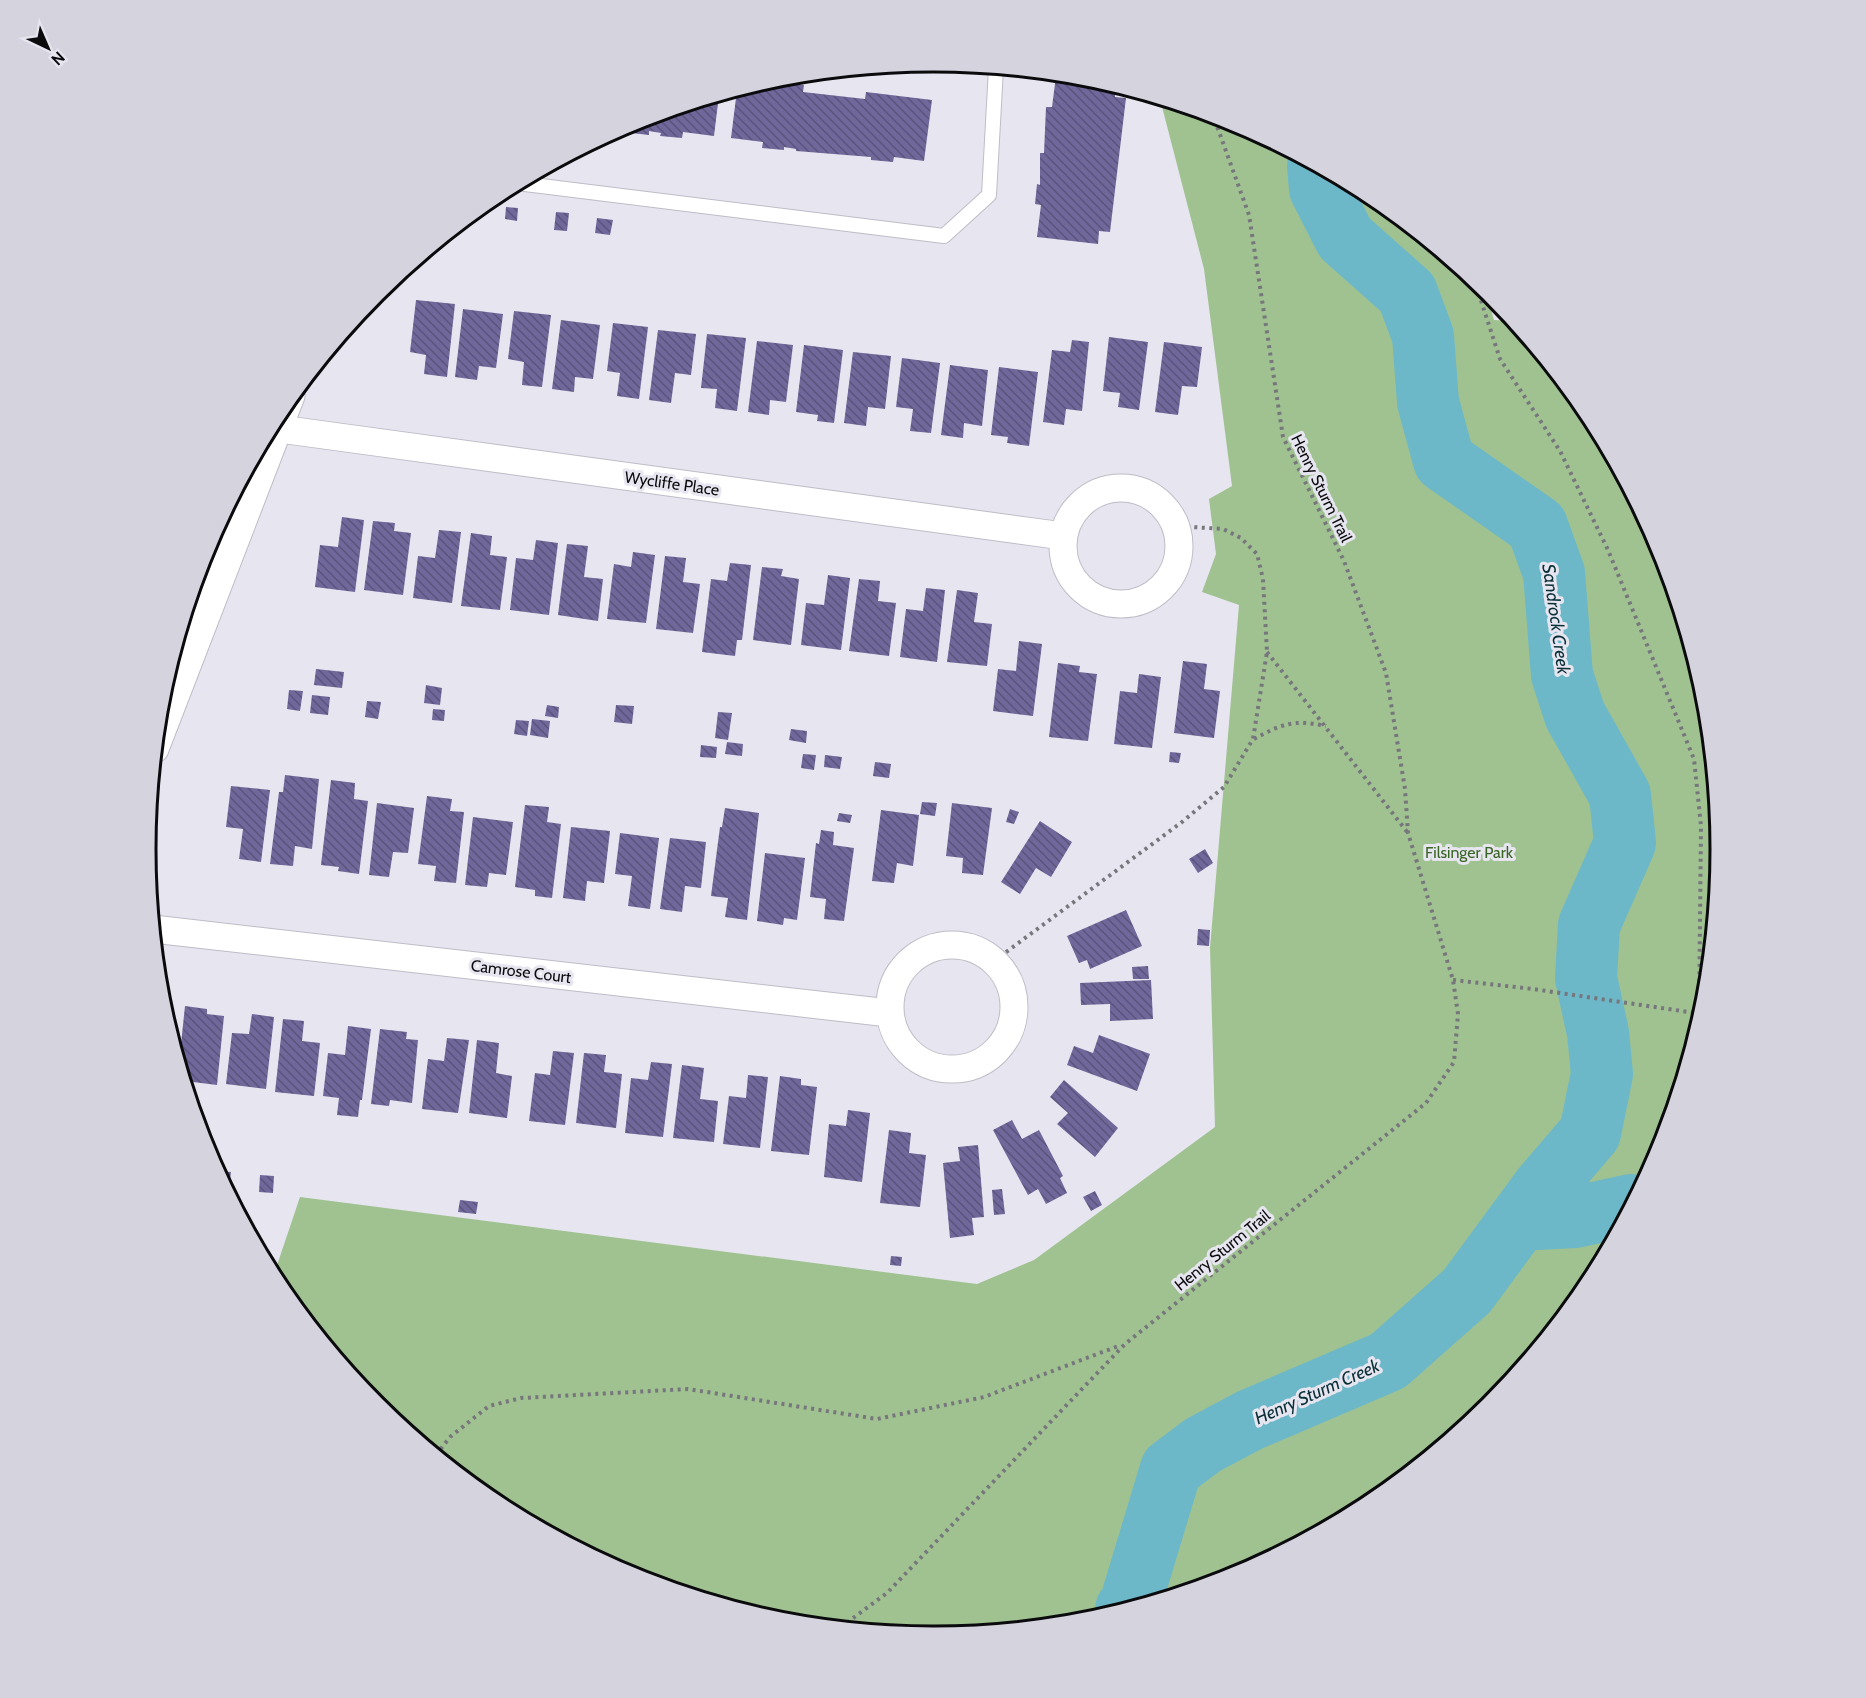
<svg xmlns="http://www.w3.org/2000/svg" width="1866" height="1698" viewBox="0 0 1866 1698" font-family="Cabin,sans-serif">
	<defs>
		<pattern id="building-back-hatch" width="6" height="6" patternUnits="userSpaceOnUse" patternTransform="scale(1.5)"><rect width="6" height="6" fill="#70689b"/><path d="M-1 5l2 2M0 0l6 6M5-1l2 2" fill="none" stroke="#5a547d"/></pattern>
	</defs>
	<rect width="100%" height="100%" fill="#e7e6f0"/>
	<!-- green -->
	<path fill="#a0c291" d="M1160,99l75,23 136,72 114,94 9,32 19,1 75,91 73,136 44,148 15,153 -15,154 -45,148 -72,136 -98,119 -120,98 -136,73 -148,44 -153,15 -154,-15 -148,-45 -136,-72 -119,-98 -103,-129 27,-80 677,87 57,-24 181,-133 -5,-179 29,-343 -37,-13 14,-38 -7,-55 23,-13 -28,-217z"/>
	<g fill="none" stroke-linecap="round" stroke-linejoin="round">
		<!-- river -->
		<path stroke="#6cb8c9" stroke-width="62" d="M1519,1220l56,-3 56,-12
			M1126,1609l4,-4 41,-136 32,-24 47,-25 138,-59 79,-70 75,-102 48,-56 12,-59 -4,-41 -12,-55 3,-53 36,-82 -5,-48 -45,-80 -13,-40 -8,-102 -17,-47 -93,-65 -16,-59 -5,-66 -16,-43 -62,-55 -25,-49 -2,-23"/>
	</g>
	<!-- building -->
	<path fill="url(#building-back-hatch)" d="M1056,76l44,5 16,5 -1,11 11,1 -16,134 -11,-1 -1,13 -61,-7 4,-32 -6,-1 2,-20 3,1v-32h4l2,-46h6z
		M766,81l38,4 -1,7 62,7 1,-7 66,8 -8,61 -30,-4 -1,5 -22,-2v-3l-75,-6v-2l-12,-2v3l-22,-2 1,-6 -32,-4 6,-48z
		M719,95l-5,41 -31,-4 -1,6 -22,-2 1,-3 -12,-2v4l-35,-4 18,-10z
		M506,207l12,1 -1,13 -12,-2z
		M556,212l13,1 -2,18 -13,-1z
		M597,218l16,2 -3,15 -15,-2z
		M416,300l39,4 -8,73 -23,-3 2,-19 -16,-3z
		M463,309l40,5 -7,54 -17,-2 -2,14 -22,-3z
		M514,311l37,4 -9,72 -20,-2 2,-23 -16,-3z
		M561,320l39,5 -7,54 -18,-2 -1,15 -22,-3z
		M613,323l35,4 -9,72 -22,-3 3,-23 -13,-2z
		M658,330l38,4 -5,41 -16,-2 -4,30 -22,-3z
		M707,334l39,4 -9,73 -22,-3 2,-19 -16,-1z
		M1109,337l39,5 -9,68 -21,-3 2,-14 -17,-2z
		M1072,340l17,2 -7,69 -16,-2 -2,16 -21,-3 9,-72 18,2z
		M757,341l36,4 -7,57 -16,-2 -1,15 -21,-3z
		M1164,342l38,5 -5,40 -15,-1 -4,29 -23,-3z
		M804,345l39,5 -9,73 -17,-2 1,-6 -22,-3z
		M853,352l38,4 -6,53 -17,-2 -2,19 -22,-3z
		M902,358l38,5 -9,70 -21,-2 3,-22 -17,-2z
		M950,365l38,5 -6,56 -18,-3 -1,15 -22,-3z
		M999,367l39,5 -9,74 -22,-3 1,-6 -17,-2z
		M342,517l22,3 -9,72 -40,-5 5,-42 18,2z
		M373,521l22,2 -1,8 17,2 -8,62 -39,-5z
		M439,530l22,2 -9,71 -39,-5 5,-42 17,2z
		M471,533l21,3 -2,19 17,2 -7,53 -39,-4z
		M536,540l22,3 -9,72 -39,-5 6,-52 17,2z
		M567,544l21,2 -4,31 19,2 -5,42 -40,-6z
		M633,552l22,3 -9,68 -39,-4 7,-55 17,3z
		M665,556l21,2 -3,24 17,2 -7,49 -37,-4z
		M730,563l21,2 -9,75h-5l-2,16 -33,-4 9,-73 16,2z
		M762,567l21,2 -2,7 18,3 -8,66 -38,-5z
		M828,575l22,3 -9,72 -40,-5 5,-42 18,2z
		M859,579l21,2 -2,20 18,2 -7,53 -40,-5z
		M926,588l19,2 -8,72 -37,-5 6,-48 17,2z
		M957,590l21,3 -4,29 18,2 -5,42 -40,-4z
		M1019,641l23,3 -9,72 -40,-5 5,-42 18,2z
		M1183,661l24,3 -3,25 16,2 -6,47 -40,-5z
		M1058,663l22,3 -1,6 18,2 -9,67 -39,-4z
		M316,669l28,3 -2,16 -28,-3z
		M1139,674l22,3 -9,71 -38,-4 6,-53 17,2z
		M426,685l16,3 -2,17 -16,-2z
		M289,690l14,1 -3,20 -13,-2z
		M312,695l18,2 -2,18 -18,-2z
		M367,701l14,1 -3,17 -13,-2z
		M547,705l12,2 -1,11 -13,-2z
		M616,705l18,1 -2,18 -18,-2z
		M433,709l12,1 -1,11 -12,-1z
		M718,712l14,1 -4,27 -13,-2z
		M532,719l18,2 -2,17 -18,-3z
		M516,720l13,1 -2,15 -13,-2z
		M791,729l16,2 -1,12 -17,-3z
		M727,742l16,2 -1,12 -17,-2z
		M701,745l16,2 -1,11 -16,-1z
		M1170,752l11,1 -2,10 -10,-1z
		M803,754l13,1 -2,15 -13,-2z
		M825,755l17,2 -2,12 -16,-2z
		M875,762l16,2 -2,14 -16,-2z
		M285,775l34,4 -7,70 -17,-3 -2,20 -23,-2 9,-72h4z
		M331,780l24,3 -1,16 14,2 -9,73 -21,-3 1,-4 -18,-2z
		M231,786l39,4 -9,72 -22,-3 4,-30 -17,-2z
		M427,796l25,3 -2,12 14,1 -8,71 -22,-2 2,-15 -18,-2z
		M922,802l15,1 -2,13 -15,-2z
		M377,803l37,5 -6,45 -15,-1 -4,25 -20,-2z
		M952,803l40,5 -9,67 -21,-2 1,-15 -17,-2z
		M525,805l24,2 -2,15 14,2 -9,74 -17,-2v-6l-20,-3z
		M725,808l34,5 -12,107 -22,-3 3,-19 -17,-2 9,-69h2z
		M1010,809l9,3 -5,12 -8,-2z
		M881,810l38,5 -6,51 -16,-3 -3,20 -22,-2z
		M839,813l13,2 -2,8 -13,-2z
		M473,817l40,5 -7,53 -17,-2 -2,14 -22,-2z
		M1040,821l32,21 -21,35 -15,-9 -16,26 -19,-12z
		M571,827l39,4 -6,52 -17,-2 -2,20 -22,-3z
		M821,830l13,2 -1,13 21,3 -10,73 -20,-2 2,-20 -16,-2 6,-54 3,1z
		M620,833l39,5 -9,71 -22,-3 4,-30 -17,-2z
		M670,838l36,4 -5,46 -16,-2 -3,26 -22,-3z
		M1205,849l8,14 -15,10 -9,-14z
		M765,853l40,5 -8,62 -13,-2 -1,7 -26,-4z
		M1126,910l16,36 -52,23 -3,-9 -8,3 -12,-27z
		M1198,929l12,1 -1,16 -12,-1z
		M1148,966l1,13h-16l-1,-12z
		M1151,980l2,39 -43,2v-17l-29,1 -1,-22z
		M185,1006l22,3v5l17,2 -7,69 -32,-4 -6,-18z
		M252,1014l22,3 -8,72 -40,-5 6,-51 17,1z
		M283,1019l21,2 -2,20 18,2 -6,53 -39,-4z
		M348,1026l23,3 -9,71h-2l-2,17 -21,-2 2,-17 -16,-2 5,-43 17,2z
		M380,1029l27,3 -1,7 12,1 -6,63 -22,-3 -1,6 -18,-2z
		M1099,1035l51,19 -13,37 -70,-26 7,-19 19,7z
		M447,1038l22,2 -11,73 -36,-4 6,-50 16,2z
		M477,1040l22,3 -3,30 16,3 -5,42 -38,-5z
		M553,1051l21,2 -9,72 -36,-4 6,-48 15,2z
		M584,1053l22,2 -2,17 18,2 -6,54 -40,-5z
		M651,1062l21,2 -9,73 -38,-4 6,-55 17,2z
		M682,1065l22,3 -4,31 18,2 -4,41 -41,-4z
		M748,1075l20,2 -8,71 -37,-4 6,-48 17,2z
		M780,1076l21,3v6l16,2 -8,68 -38,-4z
		M1064,1080l54,48 -23,29 -38,-33 11,-11 -18,-16z
		M848,1110l22,3 -8,69 -38,-5 5,-53 17,2z
		M1012,1120l10,19 17,-9 24,46 -3,2 7,15 -21,11 -8,-15 -10,6 -35,-65z
		M889,1130l22,3 -2,20 17,2 -6,52 -40,-4z
		M978,1145l6,72 -12,1 2,17 -24,3 -7,-75 17,-2 -2,-14z
		M217,1171l14,1 -2,15h-4z
		M260,1175l14,1 -1,17 -14,-1z
		M1002,1189l3,25 -11,1 -2,-25z
		M1095,1191l7,14 -11,6 -8,-14z
		M460,1200l18,2 -2,12 -18,-2z
		M891,1256l11,1 -1,9 -11,-1z"/>
	<g fill="none" stroke-linecap="round" stroke-linejoin="round">
		<!-- service casing -->
		<g stroke="#bdbdc7" stroke-width="16">
			<path id="service" d="M517,183l427,53 45,-41 7,-127
				M216,528l23,5"/>
		</g>
		<!-- minor casing -->
		<g stroke="#bdbdc7" stroke-width="29">
			<path id="minor" d="M280,429l783,107
				M1063 546a58 58 0 1 1 116 0a58 58 0 1 1-116 0Z
				M155,749l136,-353
				M153,929l736,84
				M890 1007a62 62 0 1 1 124 0a62 62 0 1 1-124 0Z"/>
		</g>
		<!-- path -->
		<path stroke="#76767c" stroke-width="4" stroke-dasharray="3 4.5" stroke-linecap="butt" d="M1474,279l26,80 60,92 48,99 86,209 7,67 -2,187
			M1267,652l141,181
			M1254,739c28,-15 39,-20 72,-13
			M994,961l188,-139 42,-35 29,-48 14,-87 -4,-73 -6,-25 -16,-16 -18,-9 -47,-3
			M1453,980l80,9 169,25
			M436,1455l14,-18 39,-31 32,-8 167,-9 189,30 107,-22 137,-52
			M841,1627l46,-34 238,-249 301,-241 28,-41 4,-48 -5,-34 -45,-147 -3,-44 -19,-116 -42,-112 -61,-124 -34,-222 -36,-100"/>
		<!-- service -->
		<use href="#service" stroke="#fff" stroke-width="14"/>
		<!-- minor -->
		<use href="#minor" stroke="#fff" stroke-width="27"/>
	</g>
	<g text-anchor="middle" stroke-width="6" stroke-linejoin="round" paint-order="stroke">
		<!-- street labels -->
		<g font-size="16" fill="#0b0b0e" stroke="#e7e6f0">
			<text transform="translate(672 483) rotate(8)" y="6">Wycliffe Place</text>
			<text transform="translate(1322 488) rotate(64)" y="6">Henry Sturm Trail</text>
			<text transform="translate(521 971) rotate(7)" y="6">Camrose Court</text>
			<text transform="translate(1222 1250) rotate(-39)" y="6">Henry Sturm Trail</text>
		</g>
		<!-- park labels -->
		<g font-size="16" fill="#386522" stroke="#e7e6f0">
			<text x="1469" y="858">Filsinger Park</text>
		</g>
		<!-- water labels -->
		<g font-size="18" font-style="italic" fill="#092f37" stroke="#e7e6f0">
			<text transform="translate(1556 619) rotate(82)" y="6">Sandrock Creek</text>
			<text transform="translate(1317 1392) rotate(-24)" y="6">Henry Sturm Creek</text>
		</g>
	</g>
	<!-- crop -->
	<path d="M0 0H1866V1698H0ZM156 849a777 777 0 1 1 1554 0a777 777 0 1 1-1554 0Z" fill="#d5d4de" fill-rule="evenodd"/>
	<path fill="none" stroke="#0b0b0e" stroke-width="3" d="M156 849a777 777 0 1 1 1554 0a777 777 0 1 1-1554 0Z"/>
	<!-- north arrow -->
	<g transform="translate(48 48) rotate(136)" stroke="#e7e6f0" stroke-width="4.5" paint-order="stroke">
	<path d="M0-4.5L10 22L0 15L-10 22Z" fill="#0b0b0e"/>
	<text y="-9" font-size="16" font-weight="bold" text-anchor="middle" fill="#0b0b0e">N</text>
	</g>
</svg>
